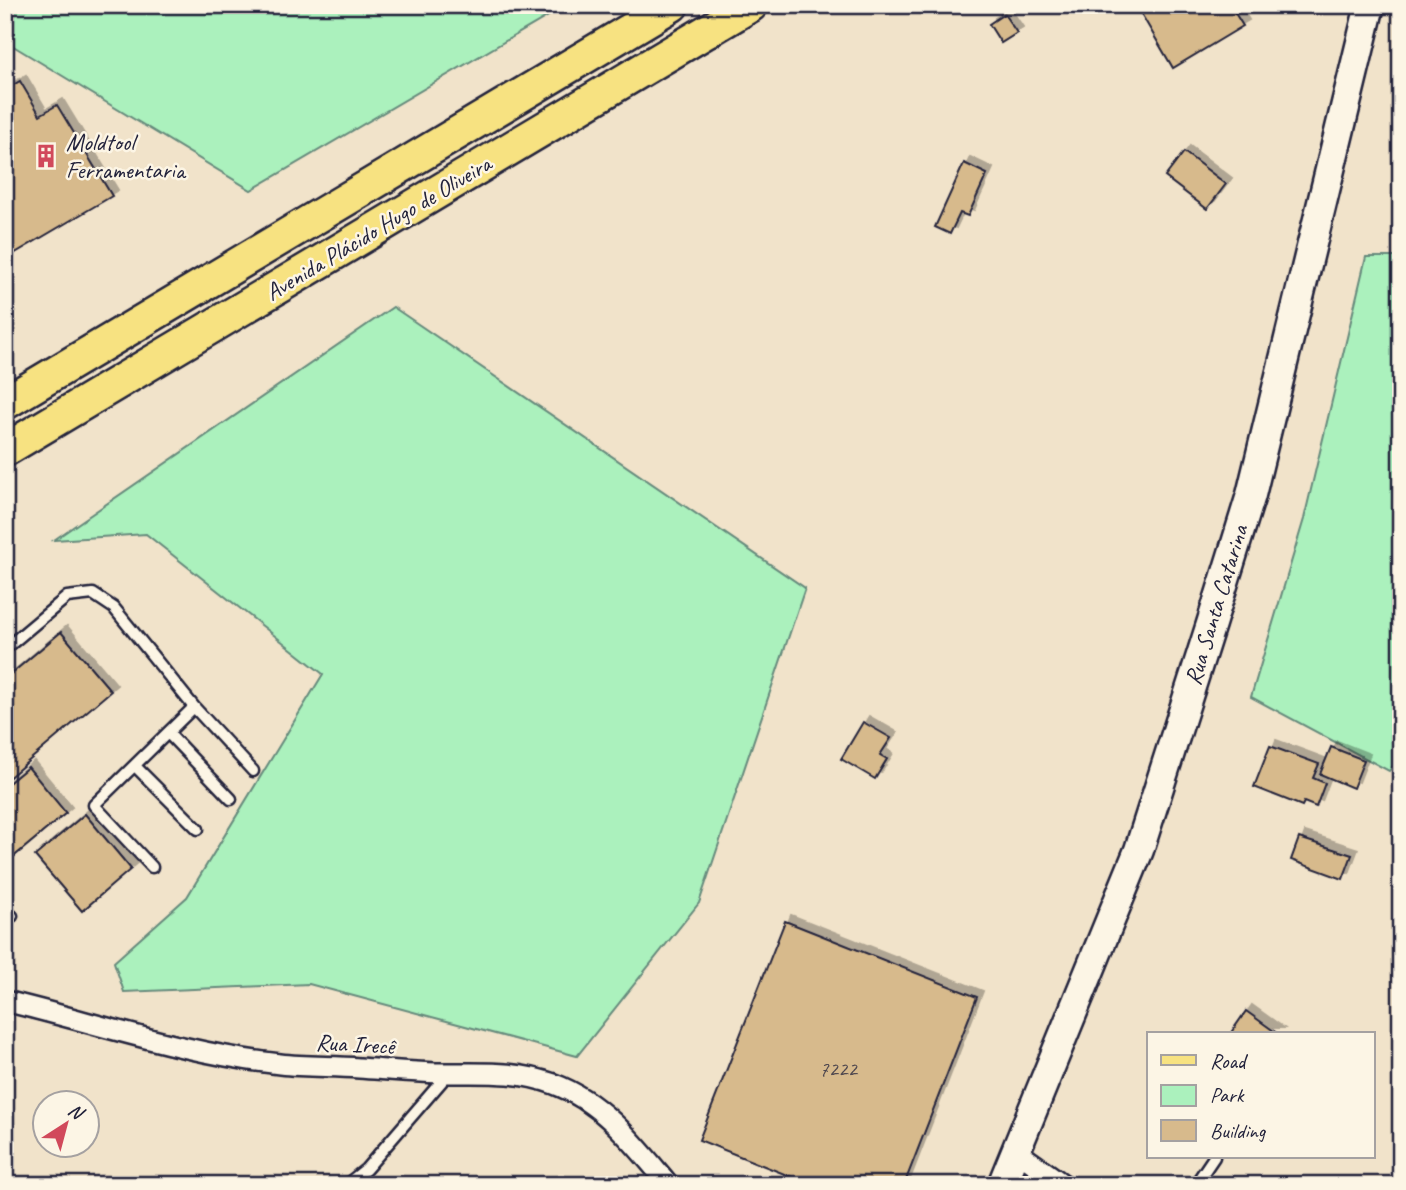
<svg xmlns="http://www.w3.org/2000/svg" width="1406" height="1190" viewBox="0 0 1406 1190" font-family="Caveat,sans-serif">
	<defs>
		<filter id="shadow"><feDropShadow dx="6" dy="-6" stdDeviation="0" flood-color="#0004"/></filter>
	</defs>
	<rect width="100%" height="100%" fill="#f1e3ca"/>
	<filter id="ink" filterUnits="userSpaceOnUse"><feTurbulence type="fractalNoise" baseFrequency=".0143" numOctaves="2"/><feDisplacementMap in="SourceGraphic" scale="14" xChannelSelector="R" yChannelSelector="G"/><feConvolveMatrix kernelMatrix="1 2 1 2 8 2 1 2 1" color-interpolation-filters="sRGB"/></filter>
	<g filter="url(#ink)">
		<!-- green -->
		<path fill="#abf1bd" stroke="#668a7c" stroke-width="2" d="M5,5h562l-316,185 -246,-149z
			M1366,257h35v499l-12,15 -138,-74 53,-178z
			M393,307l412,281 -106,315 -122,153 -268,-72 -185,8 -10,-30 73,-65 136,-223 -177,-140 -92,6z"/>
		<!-- building -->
		<path fill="#d7ba8c" stroke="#22223b" stroke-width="2" filter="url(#shadow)" d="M1136,5h94l13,21 -70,42z
			M1004,14l13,19 -16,10 -12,-19z
			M20,81l20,34 17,-10 55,91 -107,63v-169z
			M1184,152l42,32 -19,25 -42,-32z
			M964,163l23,11 -19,42 -8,-3 -10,21 -15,-7z
			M61,632l50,59 -106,90v-102z
			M863,722l28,16 -11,17 7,4 -12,20 -34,-20z
			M1270,746l49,18 -6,14 12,5 -9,24 -12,-5 -2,4 -48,-19z
			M1331,747l33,13 -11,28 -33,-14z
			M28,767l38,46 -61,51v-78z
			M85,814l46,55 -49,42 -47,-55z
			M1299,838l53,17 -9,24 -52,-19z
			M785,921l192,76 -73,188h-92l-113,-45z
			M1246,1011l32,23h-48z"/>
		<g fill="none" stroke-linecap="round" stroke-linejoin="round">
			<!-- lane casing -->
			<g stroke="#22223b" stroke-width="15">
				<path id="lane" d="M5,649l62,-52 26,-3 21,14 80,99
					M168,733l63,66
					M135,766l63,63
					M152,867l-58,-62 100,-98 59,64
					M5,914l7,2
					M346,1185l20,-16 82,-95
					M1195,1185l19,-28"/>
			</g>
			<!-- street casing -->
			<g stroke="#22223b" stroke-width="24">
				<path id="street" d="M5,1001c92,22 181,53 275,63 26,3 53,2 79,4 30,2 60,5 90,5 39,0 68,-2 105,11 49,18 83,63 115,101
					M1016,1151l48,34"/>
			</g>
			<!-- secondary casing -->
			<g stroke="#22223b" stroke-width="33">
				<path id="secondary" d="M1002,1185l137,-335 72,-226 40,-129 119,-490"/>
			</g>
			<!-- primary casing -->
			<g stroke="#22223b" stroke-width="37">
				<path id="primary" d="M5,403l667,-398
					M5,450l746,-445"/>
			</g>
			<!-- lane -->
			<use href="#lane" stroke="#fcf5e5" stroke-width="10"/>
			<!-- street -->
			<use href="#street" stroke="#fcf5e5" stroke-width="19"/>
			<!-- secondary -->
			<use href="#secondary" stroke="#fcf5e5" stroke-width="28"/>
			<!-- primary -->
			<use href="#primary" stroke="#f7e281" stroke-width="32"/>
		</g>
	</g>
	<!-- icons -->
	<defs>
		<g id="building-bare" transform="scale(1.89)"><path d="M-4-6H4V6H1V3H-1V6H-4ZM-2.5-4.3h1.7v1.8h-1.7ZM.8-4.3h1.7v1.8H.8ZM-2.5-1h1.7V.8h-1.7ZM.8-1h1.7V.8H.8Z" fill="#d1495b" stroke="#fcf5e5" stroke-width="2.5" paint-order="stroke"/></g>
	</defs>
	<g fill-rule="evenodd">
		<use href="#building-bare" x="46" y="156"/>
	</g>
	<g text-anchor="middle" stroke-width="5" stroke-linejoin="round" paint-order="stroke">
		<!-- number labels -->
		<g font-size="21" fill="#4f484f">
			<text x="838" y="1076">7222</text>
		</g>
		<!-- poi labels -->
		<g font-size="24" fill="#22223b" stroke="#fcf5e5" text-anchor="start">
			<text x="66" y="150">Moldtool<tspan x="66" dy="28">Ferramentaria</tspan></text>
		</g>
		<!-- street labels -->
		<g font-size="24" fill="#22223b" stroke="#fcf5e5">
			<text transform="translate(378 228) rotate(-31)" y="8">Avenida Plácido Hugo de Oliveira</text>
			<text transform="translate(1216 605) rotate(-73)" y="8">Rua Santa Catarina</text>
			<text transform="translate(355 1044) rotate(3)" y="8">Rua Irecê</text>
		</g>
	</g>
	<!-- margin -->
	<rect width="1406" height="1190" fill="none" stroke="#fcf5e5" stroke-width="28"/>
	<rect x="14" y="14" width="1378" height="1162" fill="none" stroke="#22223b" stroke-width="2.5" filter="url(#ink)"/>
	<!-- legend -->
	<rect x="1147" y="1032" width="228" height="126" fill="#fcf5e5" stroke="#a5a1a1" stroke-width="2"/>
	<rect x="1161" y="1055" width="35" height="10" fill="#f7e281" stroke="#a5a1a1" stroke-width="2"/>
	<text x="1210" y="1068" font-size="21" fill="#22223b">Road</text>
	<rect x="1161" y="1085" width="35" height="21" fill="#abf1bd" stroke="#a5a1a1" stroke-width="2"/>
	<text x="1210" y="1102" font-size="21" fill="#22223b">Park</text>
	<rect x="1161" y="1120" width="35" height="21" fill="#d7ba8c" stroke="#a5a1a1" stroke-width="2"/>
	<text x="1210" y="1138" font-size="21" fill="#22223b">Building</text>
	<!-- north arrow -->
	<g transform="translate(66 1124) rotate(36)"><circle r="33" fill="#fcf5e5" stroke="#a5a1a1" stroke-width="2"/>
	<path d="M0-5L12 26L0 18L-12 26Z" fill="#d1495b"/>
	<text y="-10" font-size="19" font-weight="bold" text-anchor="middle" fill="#22223b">N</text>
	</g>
</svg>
